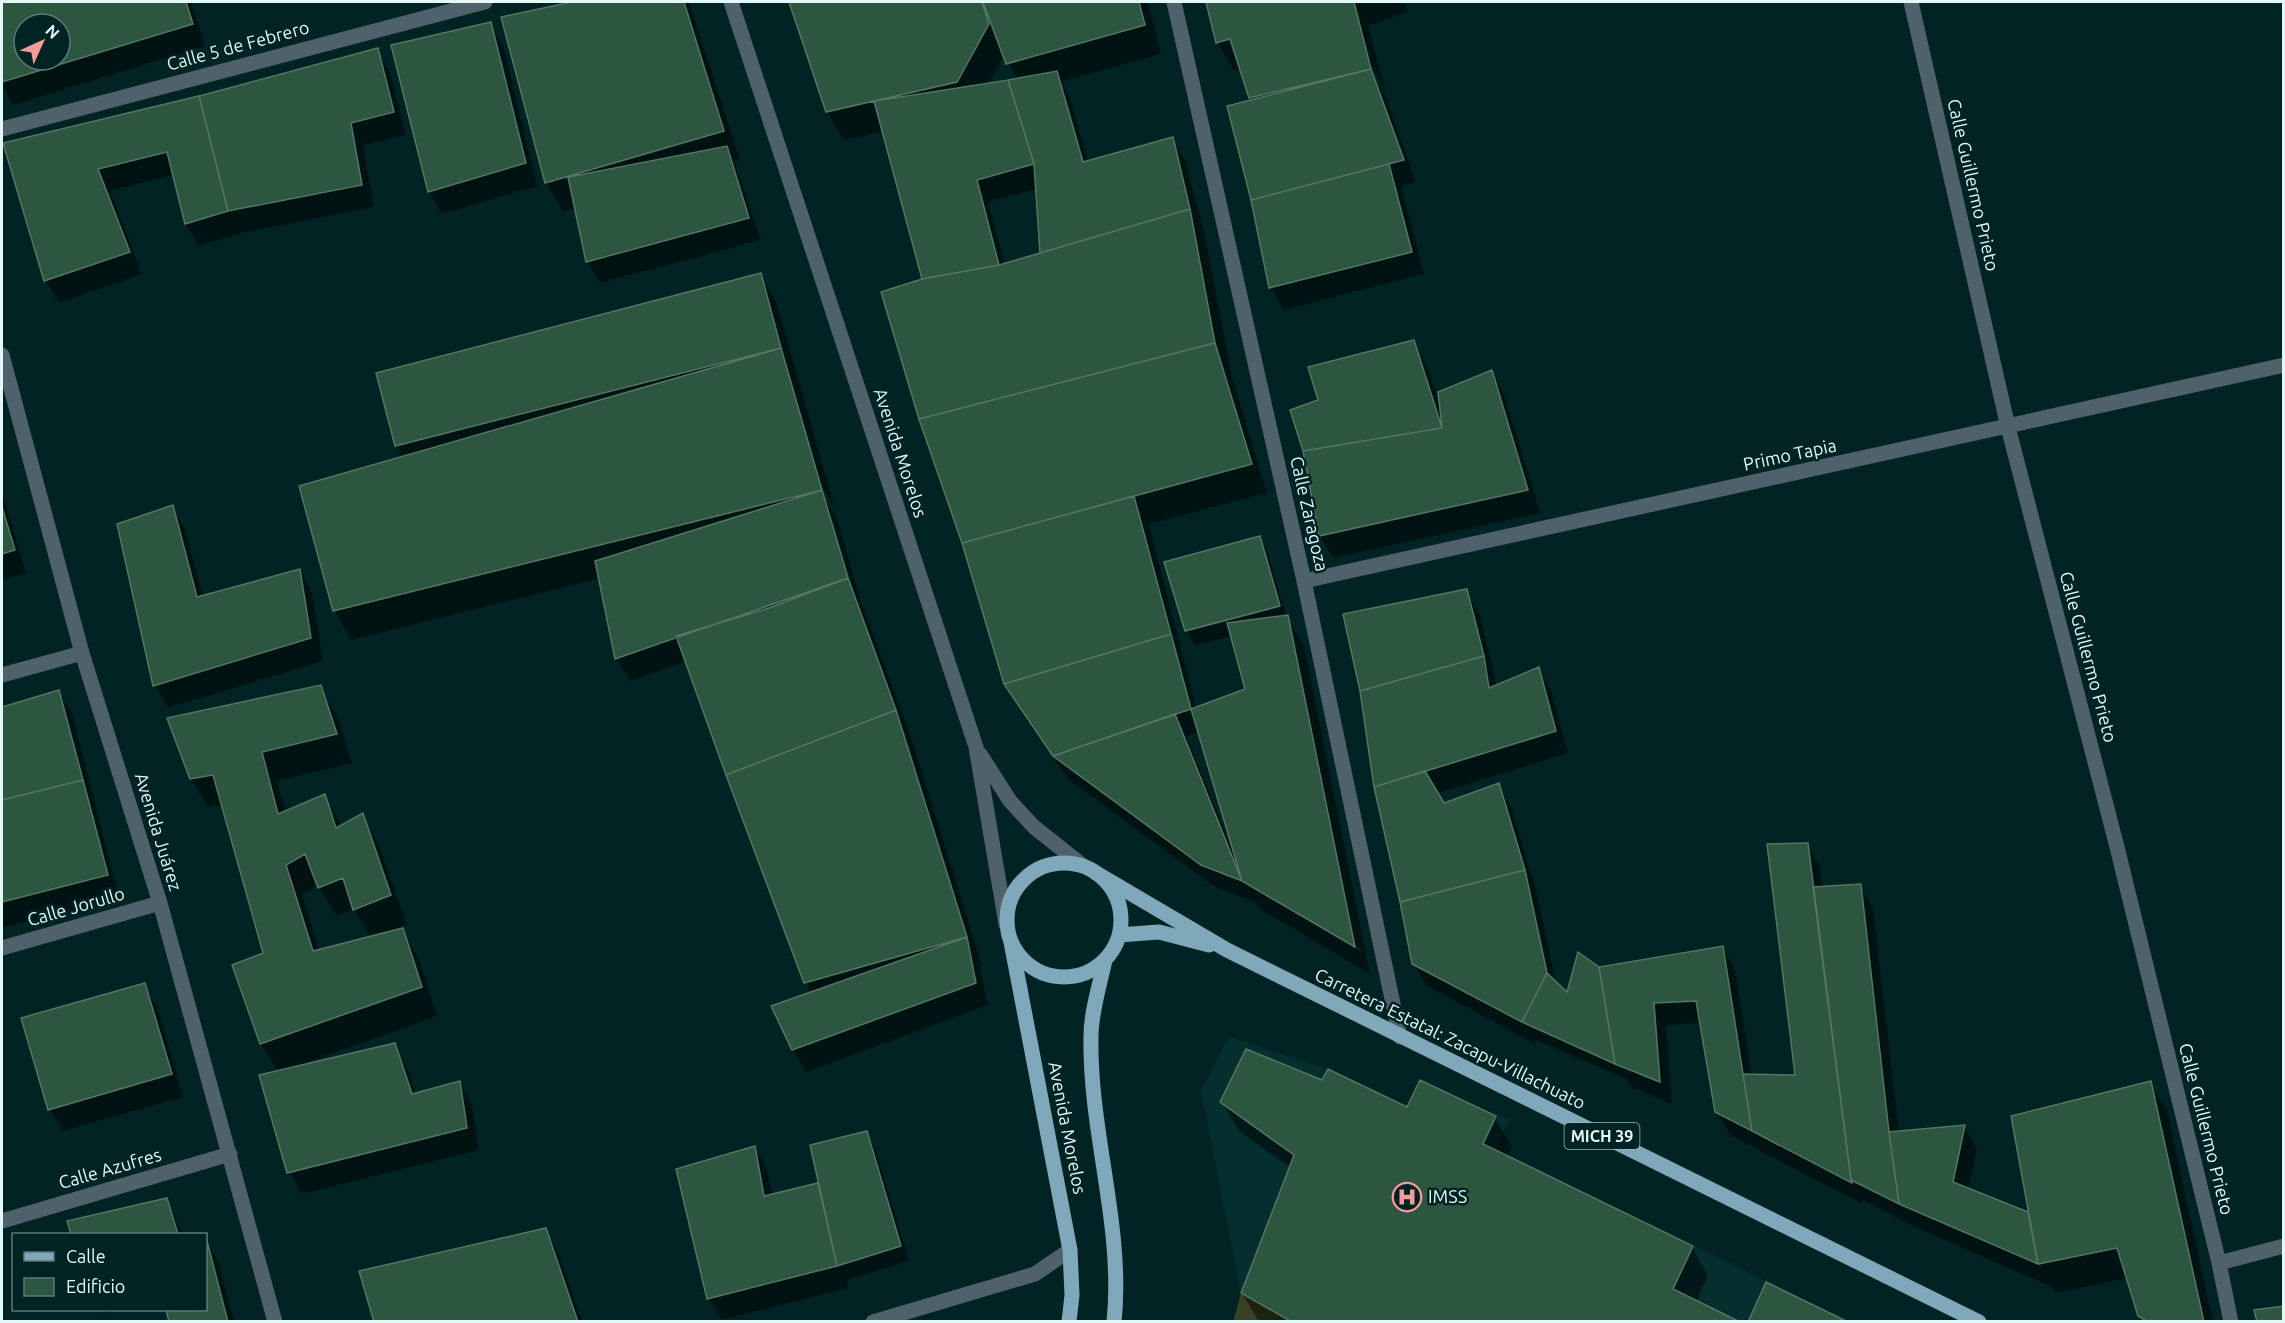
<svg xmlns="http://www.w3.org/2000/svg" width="2285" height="1323" viewBox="0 0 2285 1323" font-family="Ubuntu,sans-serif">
	<rect width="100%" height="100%" fill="#012323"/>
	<!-- built -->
	<path fill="#052e2e" d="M1229,1037l99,32 78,38 14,-27 76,36 15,3 -17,29 354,173h-556l-51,-28 -40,-202z"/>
	<!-- green -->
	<path fill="#384125" d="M1241,1293l51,28 -59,1z"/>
	<!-- shadow -->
	<path fill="#0007" fill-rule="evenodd" d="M2,2h189l14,44 -192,59 -11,-20zM24,24h36v36h-36z
		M579,2h110l51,158 -6,1 27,79 -161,43 -13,-22 -11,-53 -13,3 -17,-28 -43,-164z
		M791,2h357l13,52 -100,28 8,13 19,67 84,-23 13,22 21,79 25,134 36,119 -118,31 47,184 51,-18 -15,-54 -37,9 -9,-15 74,-92 8,15 18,63 18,30 66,328 -110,-65 -3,-6 -42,-16 -147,-108 -46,-66 -17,-29 -82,-403 -39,-150 -40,9 -17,-28zM1004,56l13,23 -29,5zM1037,189l6,65 -38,11 -17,-63zM1199,732l34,115h-2l-44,-110zM1251,884l112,66 -2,2 -110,-65z
		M1208,2h197l3,10 -40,14 17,63 -16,-27 -3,1 20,35 30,84 -15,4 23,88 -140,36 -13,-22 -43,-181 25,-6 -11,-32 -8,2 -17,-29z
		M490,23l13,23 34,140 -95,28 -13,-23z
		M377,50l13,22 16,63 -43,10 11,62 -133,26 -42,13 -13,-22 -12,-49 -64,16 32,83 -83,29 -13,-22 -41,-137 194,-47z
		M760,275l17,29 58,205 -15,-26 -3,2 20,34 24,83 51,138 70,226h-2l8,39 -182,67 -13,-23 18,-56 -124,-332 -57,20 -13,-22 -17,-81 -249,62 -16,-29 -34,-124 102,-29 -7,-13zM830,521h3l19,64 -3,1z
		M1413,342l13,22 14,43 51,-35 13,22 36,119 -207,45 -13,-22z
		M2,491l24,82 -24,7z
		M172,507l13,23 18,67 97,-27 12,23 11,68 -155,47 -13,-23z
		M1466,591l13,22 18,73 42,-17 12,22 17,62 -132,41 7,11 55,-20 13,22 26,87 19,90 12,11 31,-26 123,-22 13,23 17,106h44l11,-231 13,22 2,21 38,-2 13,22 26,225 65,-6 13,22 -9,40 59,24 4,8 119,-138 17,28 46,211h-62l-4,-3 -4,3 -15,-44 -72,15 -4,-6 -139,-61 -50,-26v4l-133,-69 -13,-23 -16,-89 -35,2 6,79 -42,-18 -4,-7 -89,-39 -2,4 -108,-58 -13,-22 -39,-177z
		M320,687l17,29 15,47 -75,18 9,31 38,-16 18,31 20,-12 16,29 29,80 -19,9 14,-3 17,29 18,57 -140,50v2l98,-23 12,23 9,26 43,-11 13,22 7,45 -177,44 -13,-22 -11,-100 -17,-28 -27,-78 30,-12 -41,-149 -15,2 -17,-28zM318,885l18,31 18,-7 17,29 -52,13 -17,-57z
		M59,692l13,22 47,184 -117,30v-220z
		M144,985l13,22 26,90 -120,34 -13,-22z
		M1323,1082l84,27 14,-27 74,36 17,28 -5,12 185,89 16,29 -12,26 41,20h-478l-17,-29 49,-125 -52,-37 -17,-29z
		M866,1133l9,15 34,113 -62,19 1,8 -126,32 -13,-22 45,-150 13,22 5,25 48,-11z
		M166,1200l17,34h-110l-4,-12z
		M545,1230l13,22 24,70h-206z
		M206,1239l12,22 16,61h-64l-3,-12h39z
		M101,1310h16l-14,3z"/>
	<!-- building -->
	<path fill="#2c563f" stroke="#557662" stroke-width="1.5" fill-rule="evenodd" d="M2,2h184l7,22 -191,58zM24,24h36v36h-36z
		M572,2h112l40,129 -179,52 -44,-166z
		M789,2h193l7,22 -32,58 -131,30z
		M983,2h156l6,23 -139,39z
		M1206,2h148l17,67 -122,29 -19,-59 -14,4z
		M491,22l35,141 -98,29 -37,-147z
		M378,48l16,64 -43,11 11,62 -134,26 -29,-115z
		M1371,69l33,91 -153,40 -24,-94z
		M1057,71l26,91 90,-25 17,72 -150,44 -6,-89 -26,-84z
		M1008,80l26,84 -57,16 22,85 -77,14 -48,-178z
		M199,96l29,115 -43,13 -18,-72 -69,17 32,83 -86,29 -41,-138z
		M727,146l22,72 -163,44 -18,-85z
		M1389,164l23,88 -143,36 -18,-88z
		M1190,209l25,134 -296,76 -38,-127 41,-13 77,-14z
		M761,273l20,75 -386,98 -19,-73z
		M1414,340l28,88 -139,23 -13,-41 28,-10 -10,-33z
		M1215,343l37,121 -290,79 -43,-124z
		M781,348l41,142 -489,121 -34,-125z
		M1492,370l36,120 -209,46 -16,-85 139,-23 -4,-36z
		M822,490l26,88 -233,81 -20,-98z
		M1134,496l37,138 -167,50 -42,-141z
		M173,505l24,92 103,-28 11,69 -158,48 -36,-162z
		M2,507l13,43 -13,4z
		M1260,536l20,70 -95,25 -21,-69z
		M848,578l48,132 -170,65 -50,-139 93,-28z
		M1467,589l17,67 -124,35 -17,-77z
		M1288,615l67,332 -113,-66 -51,-172 54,-20 -18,-66z
		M1171,634l20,75 -138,47 -49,-72z
		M1484,656l5,32 50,-21 17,64 -182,56 -14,-96z
		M321,685l16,49 -75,18 16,62 47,-20 11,34 27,-15 28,82 -38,15 -10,-32 -25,10 -13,-34 -19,11 27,86 90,-23 19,59 -162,57 -28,-79 31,-12 -50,-178 -23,4 -23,-61z
		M59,690l24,90 -81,20v-93z
		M896,710l71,227 -163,46 -78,-208z
		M1175,714l67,167 -41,-16 -148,-109z
		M1425,771l19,32 55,-20 26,87 -125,32 -26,-115z
		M83,780l25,95 -106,27v-102z
		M1808,843l43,337 1,3 -100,-52 -9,-57 52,1 -28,-231z
		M1525,870l22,103 -25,49 -110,-58 -12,-62z
		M1861,884l28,248 10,72 -48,-24 -38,-293z
		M967,937l9,46 -184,67 -21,-44z
		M1723,946l20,128 9,57 -37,-19 -19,-111 -42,2 6,79 -45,-18 -16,-97z
		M1578,952l21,15 16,97 -93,-42 25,-49 20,19z
		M145,983l27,91 -124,36 -27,-92z
		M395,1043l17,51 48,-13 7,47 -180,45 -28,-98z
		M1246,1049l76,31 6,-11 79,38 13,-27 76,36 -13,28 210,102 -20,43 67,33h-448l-51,-29 53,-138 -74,-53z
		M2151,1081l53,241h-56l-10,-6 -21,-68 -79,16 -27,-148z
		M1965,1125l-12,57 75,30 10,52 -139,-60 -10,-72z
		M867,1131l34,115 -64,20 -27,-121z
		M755,1146l9,50 54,-13 19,83 -130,33 -31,-130z
		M167,1198l11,36h-107l-4,-13z
		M546,1228l32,94h-204l-15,-51z
		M206,1237l22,85h-59l-3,-12h40z
		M1766,1282l82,40h-100z
		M2284,1306v16h-27l-3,-12z"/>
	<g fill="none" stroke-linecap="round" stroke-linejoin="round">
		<!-- minor -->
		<path stroke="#4f626c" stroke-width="15" d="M731,2l245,745 30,177
			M1174,2l130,579 96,456
			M1911,2l97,425 109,420 102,416 12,59
			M2,129l483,-127
			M2,355l80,298 78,250 115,419
			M1304,581l980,-216
			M2,675l80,-22
			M980,754l30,47 24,26 48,38
			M2,948l158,-45
			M2,1221l228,-67
			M2219,1263l65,-17
			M873,1322l162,-48 35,-24"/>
		<!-- major -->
		<path stroke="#80a8bb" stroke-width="15" d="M1007 920a57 57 0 1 1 114 0a57 57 0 1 1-114 0Z
			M1096,873l131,77 752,372
			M1119,935l40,-3 50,13
			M1011,942l59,308 2,45 -3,27
			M1105,960c-5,24 -14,52 -14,76 -2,96 33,190 23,286"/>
	</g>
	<!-- icons -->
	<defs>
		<g id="hospital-ring" transform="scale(1.5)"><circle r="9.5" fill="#012323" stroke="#f59b9c" stroke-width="1.5"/><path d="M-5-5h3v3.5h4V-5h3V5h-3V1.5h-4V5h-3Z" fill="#f59b9c"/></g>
	</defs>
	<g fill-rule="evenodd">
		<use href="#hospital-ring" x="1407" y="1197"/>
	</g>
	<g text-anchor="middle" stroke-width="5" stroke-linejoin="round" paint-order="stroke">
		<!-- shield labels -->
		<rect fill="#012323" stroke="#9eb9b8" stroke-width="1.5" x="1564.5" y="1123" width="75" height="26" rx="4.5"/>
		<g font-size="16" font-weight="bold" fill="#e2f9f8">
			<text x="1602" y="1142">MICH 39</text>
		</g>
		<!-- street labels -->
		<g font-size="18" fill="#e2f9f8" stroke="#012323">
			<text transform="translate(238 46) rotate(-15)" y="6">Calle 5 de Febrero</text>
			<text transform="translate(1973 185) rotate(77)" y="6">Calle Guillermo Prieto</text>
			<text transform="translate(900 453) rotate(72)" y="6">Avenida Morelos</text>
			<text transform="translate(1790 455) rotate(-12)" y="6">Primo Tapia</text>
			<text transform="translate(1309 514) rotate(77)" y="6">Calle Zaragoza</text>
			<text transform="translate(2088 657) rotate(75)" y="6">Calle Guillermo Prieto</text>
			<text transform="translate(158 832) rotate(73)" y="6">Avenida Juárez</text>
			<text transform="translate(76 907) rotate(-16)" y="6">Calle Jorullo</text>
			<text transform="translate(1450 1039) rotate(26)" y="6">Carretera Estatal: Zacapu-Villachuato</text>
			<text transform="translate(1067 1128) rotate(79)" y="6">Avenida Morelos</text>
			<text transform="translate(2206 1129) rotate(76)" y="6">Calle Guillermo Prieto</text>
			<text transform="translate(110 1169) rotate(-16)" y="6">Calle Azufres</text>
		</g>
		<!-- poi labels -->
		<g font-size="18" fill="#e2f9f8" stroke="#012323" text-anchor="start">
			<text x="1428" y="1203">IMSS</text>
		</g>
	</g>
	<!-- border -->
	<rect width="2285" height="1323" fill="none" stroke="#e2f9f8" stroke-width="6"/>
	<!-- legend -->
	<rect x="12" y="1233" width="195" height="78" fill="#012323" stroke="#5b7978" stroke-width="1.5"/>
	<rect x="24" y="1252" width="30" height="9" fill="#80a8bb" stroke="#5b7978" stroke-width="1.5"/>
	<text x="66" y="1263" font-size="18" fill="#e2f9f8">Calle</text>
	<rect x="24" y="1278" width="30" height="18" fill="#2c563f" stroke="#5b7978" stroke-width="1.5"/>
	<text x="66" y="1293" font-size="18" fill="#e2f9f8">Edificio</text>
	<!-- north arrow -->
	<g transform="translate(42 42) rotate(45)"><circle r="28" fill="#012323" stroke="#5b7978" stroke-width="1.5"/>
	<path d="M0-4.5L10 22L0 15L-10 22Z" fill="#f59b9c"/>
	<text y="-9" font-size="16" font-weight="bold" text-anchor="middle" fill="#e2f9f8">N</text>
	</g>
</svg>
